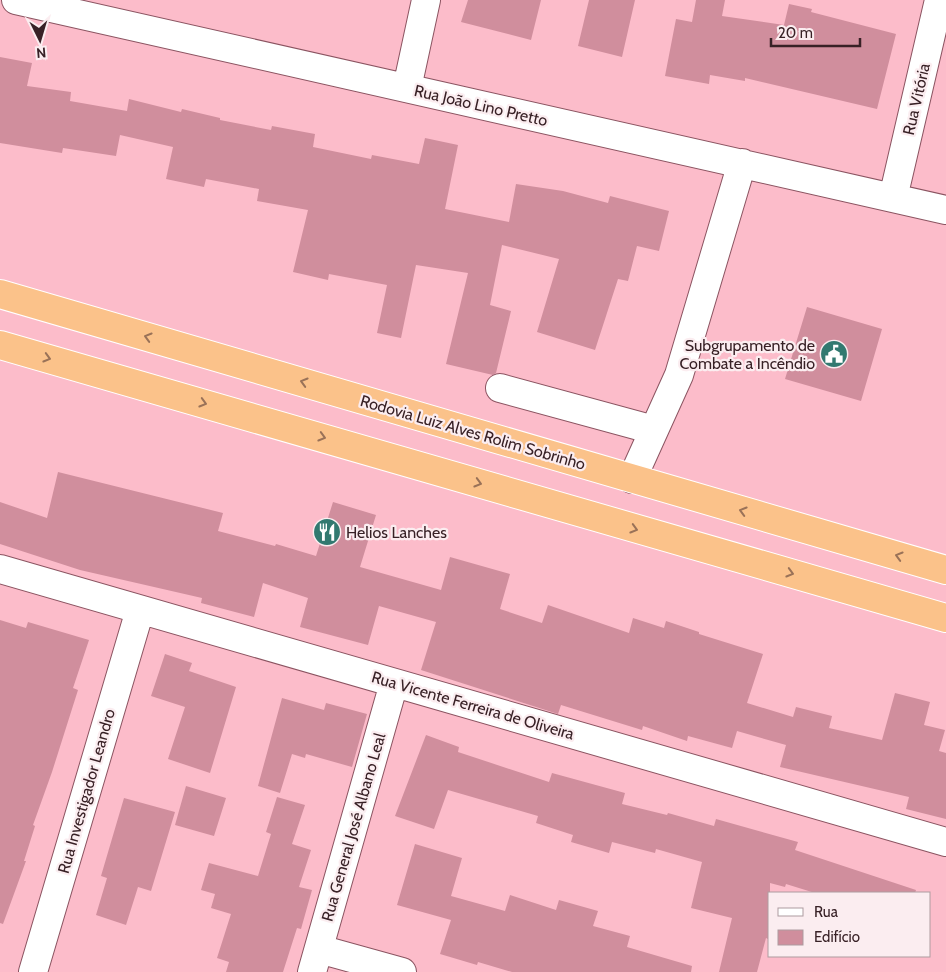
<svg xmlns="http://www.w3.org/2000/svg" width="946" height="972" viewBox="0 0 946 972" font-family="Cabin,sans-serif">
	<rect width="100%" height="100%" fill="#fcbcca"/>
	<!-- building -->
	<path fill="#d08e9d" d="M468,0h73l-10,40 -70,-18z
		M589,0h46l-13,57 -44,-11z
		M696,0h29l-3,16 62,9 5,-21 23,5 -1,3 85,22 -19,75 -132,-31v3l-35,-6 -1,9 -44,-8 11,-57 16,3z
		M0,57l32,6 -5,23 44,6 -1,9 57,10 2,-12 52,13 1,-3 38,9v2l51,10 1,-4 43,8 -2,13 58,12 1,-4 47,9 6,-26 33,7 -13,64 64,13 7,-38 47,7 45,12 2,-7 59,15 -10,40 -22,-5 -9,35 -10,-2 -23,71 -58,-18 22,-73 -57,-14 -12,60 21,6 -15,62 -3,2 -47,-11 22,-91 -52,-8 -15,73 -24,-5 10,-48 -58,-11 -1,6 -35,-8 15,-62 -51,-9 2,-12 -53,-10 -2,8 -38,-8 7,-32 -53,-12 -4,21 -53,-8 -1,5 -62,-10z
		M807,307l75,22 -21,72 -76,-22z
		M58,472l165,41 -5,18 57,15 1,-2 40,12 17,-54 43,13 -16,52 81,23 9,-33 60,17 -10,35 42,14 6,-18 81,28 4,-15 31,10 2,-7 33,11v2l64,20 -16,49 46,14 3,-10 36,9 -3,12 53,12 13,-47 35,9 -6,23 21,5 -6,21 7,2v66l-40,-10 3,-12 -129,-30 6,-22 -49,-14 -5,17 -44,-12 -1,5 -44,-15 -1,4 -81,-25 -3,9 -137,-44 15,-48 -57,-16 -11,39 -68,-18 8,-29 -45,-15 -9,34 -53,-14 1,-5 -122,-28 -80,-26v-42l47,16z
		M0,620l26,8 2,-6 61,18 -16,48 5,2 -26,82 -19,53 2,1 -11,35h2l-23,63 -3,-1z
		M165,654l27,9 -3,8 47,16 -26,86 -42,-14 17,-52 -34,-11z
		M282,698l42,12 2,-7 41,11 -15,53 -46,-13 -1,4 -13,-4 -12,39 -22,-7z
		M426,735l33,12 -1,5 91,30 3,-9 73,20 -3,11 45,11 1,-2 46,13 2,-7 82,23 -3,8 121,40 -1,3h-100l-29,-9 -1,3 -15,-4v57l-4,-2 -9,34h-38l13,-54 -41,-10 11,-46 -46,-13 -1,4 -43,-11 -3,11 -38,-11 2,-7 -37,-12 2,-7 -90,-26 -14,39 -39,-13z
		M186,786l40,12 -12,38 -39,-11z
		M277,797l28,8 -13,39 19,6 -12,37 13,3 -11,39 -4,-1 -14,44h-57l3,-10 -12,-4 14,-44 -20,-6 4,-14 -14,-4 8,-27 49,13 13,-42 -5,-2z
		M124,798l51,14 -24,79 -13,-4 -12,38 -30,-10 11,-37 -6,-2z
		M415,844l47,14 -11,38 54,15 5,-16 46,15 3,-10 39,11 -5,15 37,10 -3,11 65,19 -1,6h-179l-34,-10 -1,3 -37,-11 11,-34 -54,-15z"/>
	<g fill="none" stroke-linecap="round" stroke-linejoin="round">
		<!-- minor casing -->
		<g stroke="#8b5461" stroke-width="30">
			<path id="minor" d="M16,0l930,210
				M407,88l19,-88
				M893,198l46,-198
				M500,388l154,42
				M632,479l47,-104 63,-212
				M0,569l946,273
				M319,949l83,23
				M33,972l107,-362
				M312,972l82,-289"/>
		</g>
		<!-- trunk casing -->
		<g stroke="#fff" stroke-width="30">
			<path id="trunk" d="M0,294l946,276
				M0,345l946,273"/>
		</g>
		<!-- minor -->
		<use href="#minor" stroke="#fff" stroke-width="28"/>
		<!-- trunk -->
		<use href="#trunk" stroke="#fbc28a" stroke-width="28"/>
	</g>
	<!-- one-way arrows -->
	<defs><path id="oneway-chevron" d="M-2-3.5L2.5 0L-2 3.5" fill="none" stroke-width="1.6" stroke-linecap="round" stroke-linejoin="round" transform="scale(1.25)"/></defs>
	<g stroke="#9a7258">
		<use href="#oneway-chevron" transform="translate(148 337) rotate(-164)"/>
		<use href="#oneway-chevron" transform="translate(47 358) rotate(16)"/>
		<use href="#oneway-chevron" transform="translate(304 382) rotate(-164)"/>
		<use href="#oneway-chevron" transform="translate(203 403) rotate(16)"/>
		<use href="#oneway-chevron" transform="translate(322 437) rotate(16)"/>
		<use href="#oneway-chevron" transform="translate(478 483) rotate(16)"/>
		<use href="#oneway-chevron" transform="translate(743 511) rotate(-164)"/>
		<use href="#oneway-chevron" transform="translate(634 529) rotate(16)"/>
		<use href="#oneway-chevron" transform="translate(899 556) rotate(-164)"/>
		<use href="#oneway-chevron" transform="translate(790 573) rotate(16)"/>
	</g>
	<!-- icons -->
	<defs>
		<g id="civic-disc" transform="scale(1.4375)"><circle r="9.5" fill="#327970" stroke="#fbedf0"/><path d="M-.6-6.5H3V-4.5H.6V-3L4-1V1h2V6H-6V1h2V-1L-.6-3ZM-1.2 2.5V6h2.4V2.5Z" fill="#fff"/></g>
		<g id="restaurant-disc" transform="scale(1.4375)"><circle r="9.5" fill="#327970" stroke="#fbedf0"/><path d="M-5-6h1v4h1v-4h1v4h1v-4h1v5L-1.5 .5V6h-2V.5L-5-1ZM5-6V6H3V1.5H1.5Q1.5-4 5-6Z" fill="#fff"/></g>
	</defs>
	<g fill-rule="evenodd">
		<use href="#civic-disc" x="834" y="354"/>
		<use href="#restaurant-disc" x="327" y="532"/>
	</g>
	<g text-anchor="middle" stroke-width="4.5" stroke-linejoin="round" paint-order="stroke">
		<!-- street labels -->
		<g font-size="16" fill="#382126" stroke="#fbedf0">
			<text transform="translate(916 99) rotate(-77)" y="6">Rua Vitória</text>
			<text transform="translate(481 105) rotate(13)" y="6">Rua João Lino Pretto</text>
			<text transform="translate(473 432) rotate(16)" y="6">Rodovia Luiz Alves Rolim Sobrinho</text>
			<text transform="translate(473 705) rotate(16)" y="6">Rua Vicente Ferreira de Oliveira</text>
			<text transform="translate(86 791) rotate(-74)" y="6">Rua Investigador Leandro</text>
			<text transform="translate(353 827) rotate(-74)" y="6">Rua General José Albano Leal</text>
		</g>
		<!-- poi labels -->
		<g font-size="16" fill="#382126" stroke="#fbedf0" text-anchor="end">
			<text x="815" y="351">Subgrupamento de<tspan x="815" dy="18">Combate a Incêndio</tspan></text>
			<text x="346" y="538" text-anchor="start">Helios Lanches</text>
		</g>
	</g>
	<!-- legend -->
	<rect x="768" y="892" width="162" height="65" fill="#fbedf0" stroke="#ad9b9f"/>
	<rect x="778" y="908" width="25" height="8" fill="#ffffff" stroke="#ad9b9f"/>
	<text x="814" y="917" font-size="15" fill="#382126">Rua</text>
	<rect x="778" y="930" width="25" height="15" fill="#d08e9d" stroke="#ad9b9f"/>
	<text x="814" y="942" font-size="15" fill="#382126">Edifício</text>
	<!-- north arrow -->
	<g transform="translate(40 40) rotate(175)" stroke="#fbedf0" stroke-width="4" paint-order="stroke">
	<path d="M0-4L9 19L0 12L-9 19Z" fill="#382126"/>
	<text y="-8" font-size="14" font-weight="bold" text-anchor="middle" fill="#382126">N</text>
	</g>
	<!-- scale -->
	<path d="M771 38v8h89v-8" fill="none" stroke="#382126" stroke-width="2.5"/>
	<text x="778" y="38" font-size="15" fill="#382126" stroke="#fbedf0" stroke-width="4" paint-order="stroke">20 m</text>
</svg>
